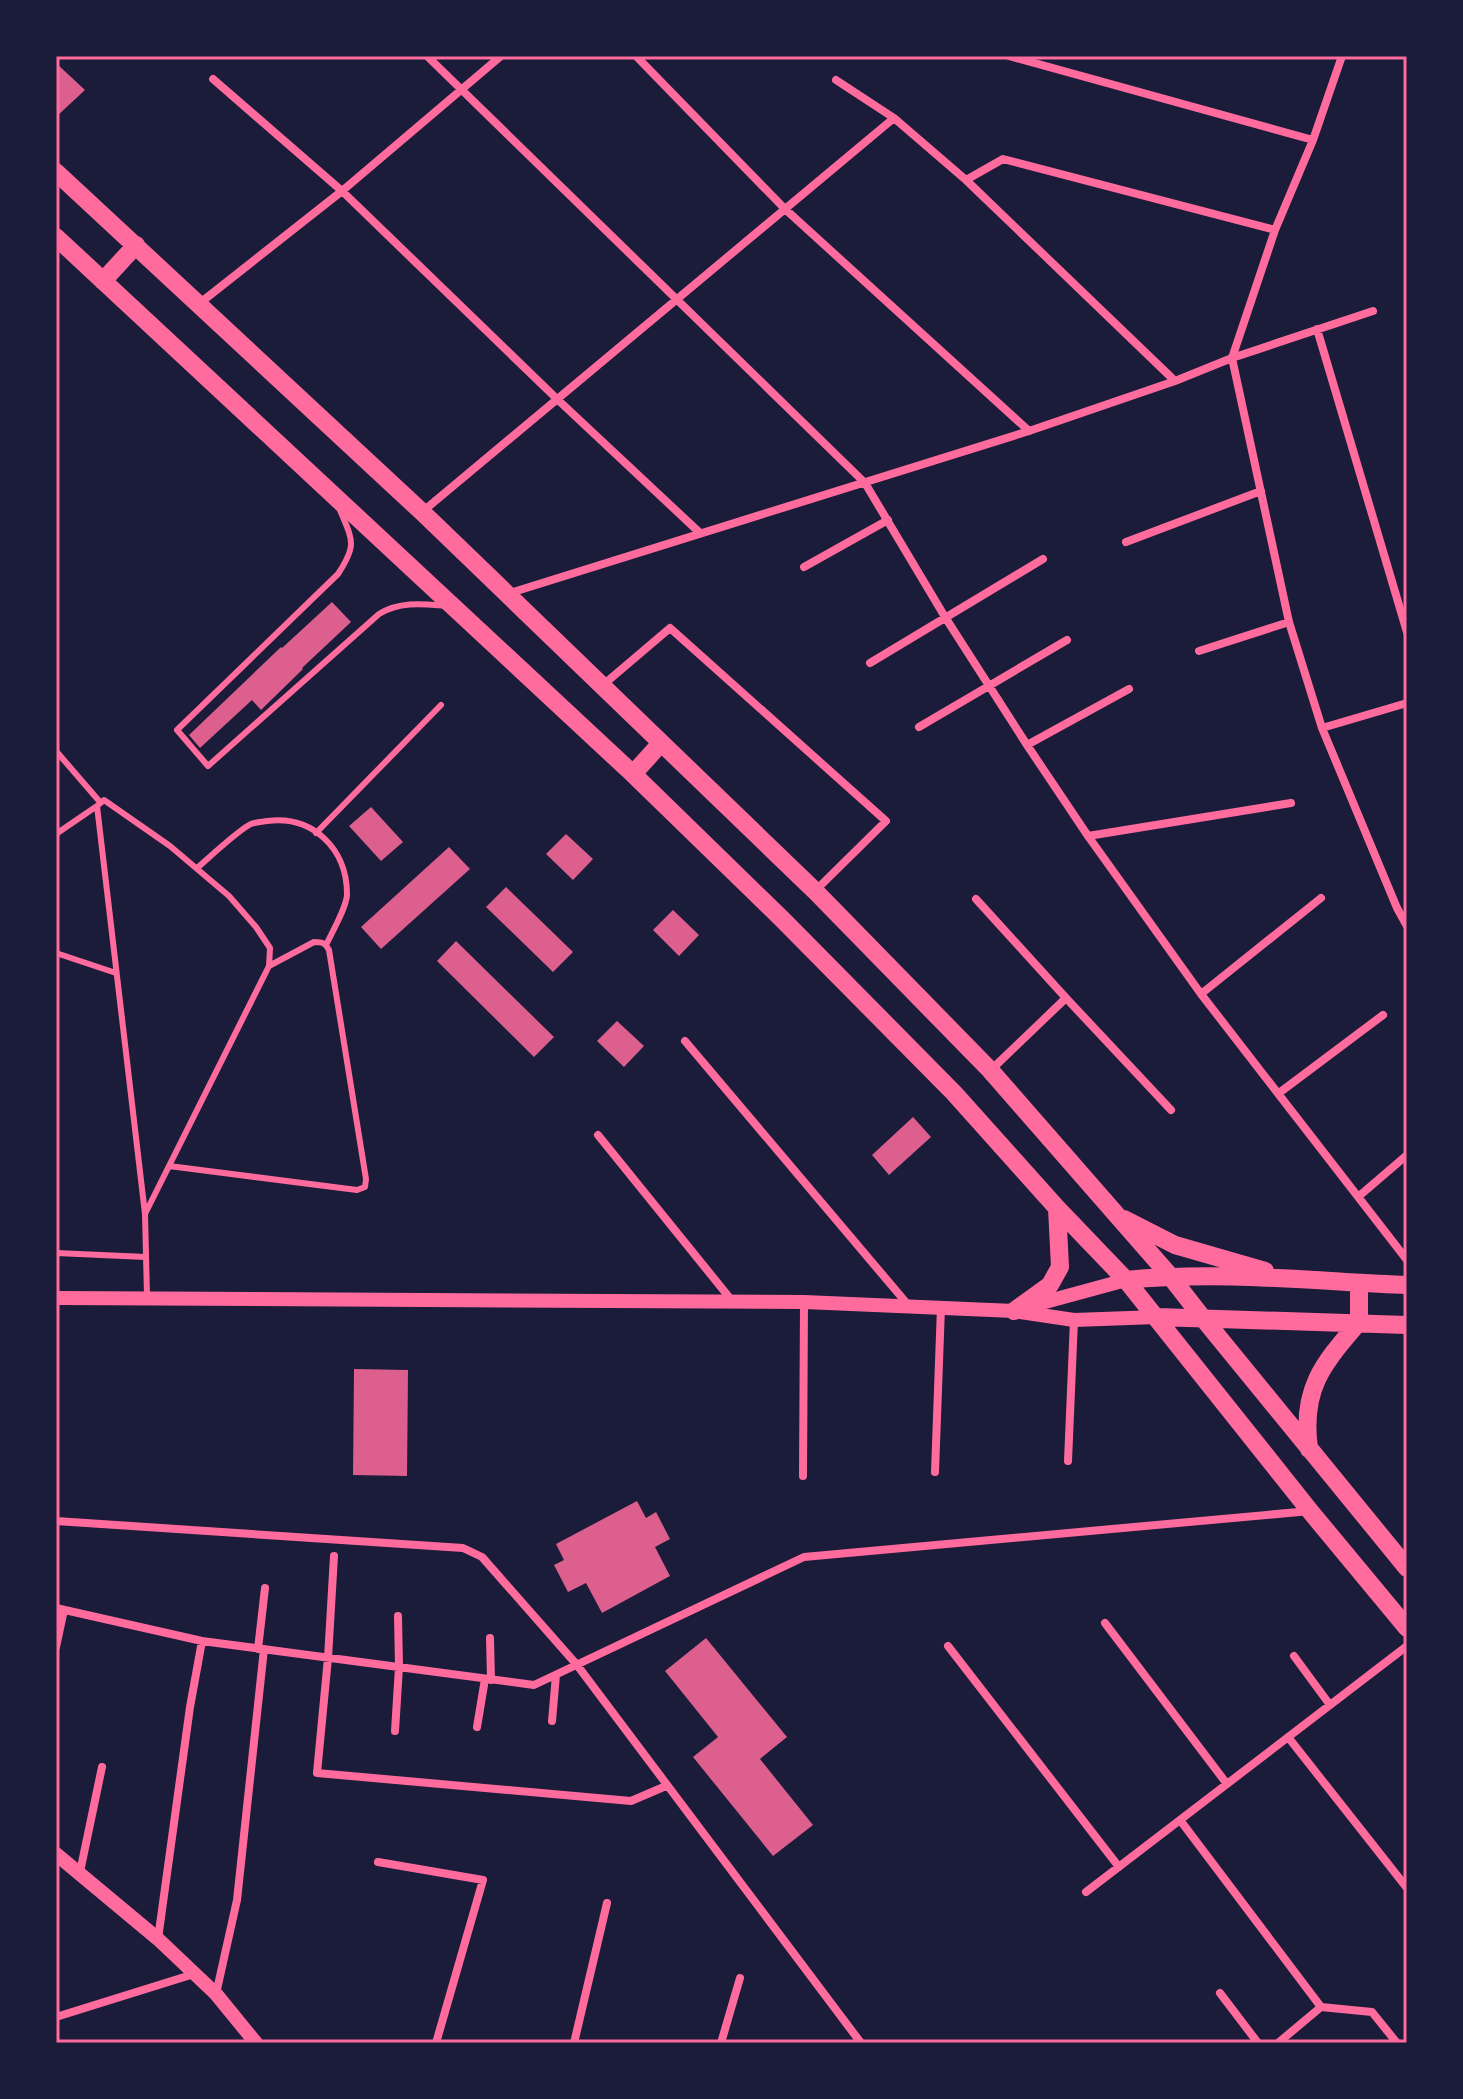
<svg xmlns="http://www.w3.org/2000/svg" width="1463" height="2099" viewBox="0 0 1463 2099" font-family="Arial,sans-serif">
	<rect width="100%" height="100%" fill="#1b1b3a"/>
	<!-- building -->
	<path fill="#dd5f8e" d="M56,63l29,27 -29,27z
		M332,602l19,20 -49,46 1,1 -42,41 -9,-10 -52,48 -11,-13 92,-88 1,1z
		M371,807l32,35 -22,19 -32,-35z
		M566,834l27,25 -20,21 -27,-26z
		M449,847l21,22 -89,80 -20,-22z
		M506,887l67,65 -20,20 -67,-65z
		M673,910l26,25 -20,21 -26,-26z
		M456,941l98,96 -20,20 -97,-96z
		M617,1021l27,25 -20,21 -27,-26z
		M913,1117l18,20 -42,38 -17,-20z
		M354,1369l54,1 -1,106 -54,-1z
		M637,1501l9,17 10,-6 14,27 -15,8 15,29 -68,37 -16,-30 -18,9 -14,-27 10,-5 -8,-16z
		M706,1638l81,99 -27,22 53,66 -40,31 -80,-99 25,-20 -53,-66z"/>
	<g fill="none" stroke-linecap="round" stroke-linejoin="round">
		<!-- service -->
		<path stroke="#ff6b9d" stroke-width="6" d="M340,510c13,31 17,35 -2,64l-161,156 31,36 171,-152c21,-13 44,-10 67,-8
			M56,751l44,51
			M316,833l125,-128
			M56,834l41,-28
			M197,868c14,-12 37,-34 52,-43 5,-3 13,-3 18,-4 46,-6 80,28 80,73 0,13 -15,38 -21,51
			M56,953l60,20
			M169,1166l188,24 8,-3 1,-8 -37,-229c-4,-7 -6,-8 -15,-8l-45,24
			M145,1214l124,-248 1,-18 -14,-21 -27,-31 -59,-50 -66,-46 -7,6 48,408 2,82
			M56,1253l90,4"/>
		<!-- minor -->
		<path stroke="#ff6b9d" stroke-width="8" d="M427,56l438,427 80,134 82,128 61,91 113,158 206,266
			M636,56l149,153 244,222
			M1009,56l304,84
			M1342,56l-29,84 -38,90 -43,128 57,264 33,106 75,180 10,18
			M213,79l129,112 215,208 143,134
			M836,80l58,38 72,62 209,201
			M966,180l37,-21 272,71
			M200,303l142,-112 159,-135
			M1317,329l90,303
			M422,512l472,-394
			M1126,542l135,-51
			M804,567l84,-47
			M507,594l522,-163 146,-50 57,-23 141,-47
			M1199,651l90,-29
			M870,663l173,-104
			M603,685l67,-57 216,193 -71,70
			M919,727l148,-87
			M1322,728l85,-25
			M1027,745l102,-56
			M1088,836l203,-33
			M976,899l90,99
			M1201,994l120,-96
			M685,1041l224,265
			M991,1070l75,-72 105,112
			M1279,1093l104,-78
			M598,1135l135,167
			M1358,1197l49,-42
			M1068,1461l6,-141
			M935,1472l6,-165
			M803,1476l1,-174
			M56,1521l407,27 19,9 95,108 284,378
			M334,1556l-6,102 -11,115 314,28 35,-15
			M56,1608l146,33 332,44 270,-128 506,-46
			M1105,1623l122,161
			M490,1638l1,42
			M948,1646l171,221
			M56,1647l8,-37
			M258,1649l7,-61
			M1294,1656l36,49
			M552,1721l4,-46
			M477,1727l8,-48
			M395,1731l4,-64 -1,-51
			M1288,1737l119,151
			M1180,1820l141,187
			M378,1862l105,18 -47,163
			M80,1872l22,-105
			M1086,1892l321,-246
			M158,1939l32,-232 12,-66
			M1220,1993l38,50
			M216,1994l21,-94 27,-251
			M1321,2007l51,5 25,31
			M56,2017l138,-43
			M574,2043l33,-140
			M721,2043l19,-65
			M1278,2043l43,-36"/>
		<!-- tertiary -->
		<path stroke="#ff6b9d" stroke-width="14" d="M56,1298l748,4 210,9 60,9 83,-3
			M1023,1308l103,-28
			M56,1854l102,85 58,55 40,49"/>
		<!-- primary -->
		<path stroke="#ff6b9d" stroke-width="18" d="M56,172l366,340 393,379 175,179 180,206 32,41 205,251
			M56,237l577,537 150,146 171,173 103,115 69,72 184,231 97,117
			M103,281l33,-36
			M633,774l28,-31
			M1124,1219l51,26 90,26
			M1126,1280c93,-9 187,1 281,5
			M1014,1311l36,-26 10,-18 -3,-59
			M1157,1317l250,8
			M1309,1449c-8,-60 13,-84 50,-127v-39"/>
	</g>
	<!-- border -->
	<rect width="1463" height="2099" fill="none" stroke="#1b1b3a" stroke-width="116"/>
	<rect x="58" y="58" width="1347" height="1983" fill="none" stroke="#ff6b9d" stroke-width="3"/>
</svg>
